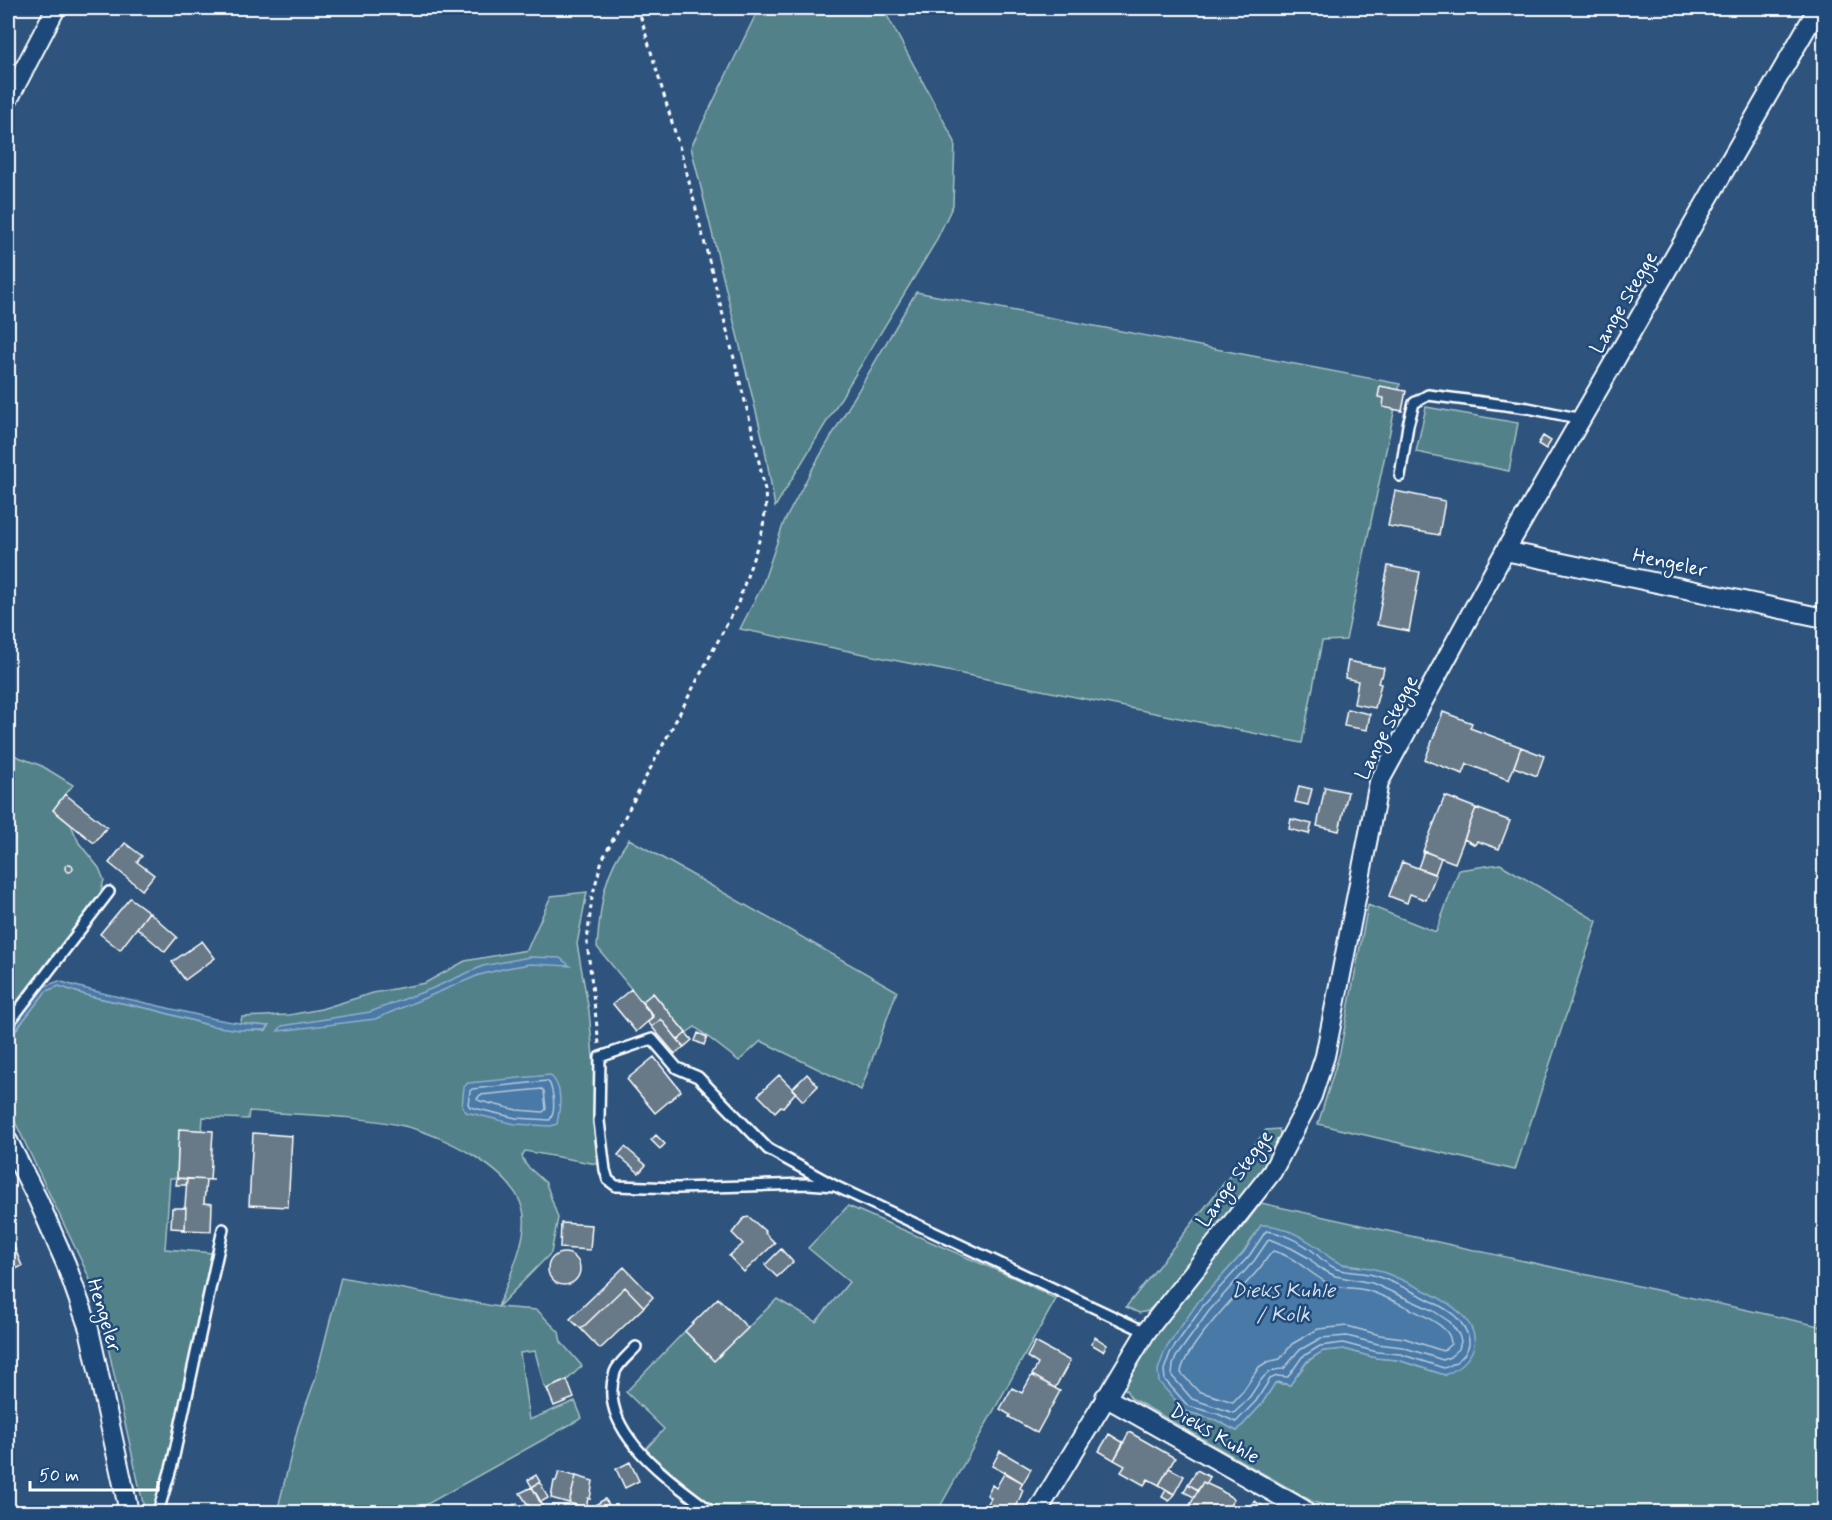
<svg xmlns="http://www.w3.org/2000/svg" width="1832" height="1520" viewBox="0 0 1832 1520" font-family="Mynerve,sans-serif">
	<rect width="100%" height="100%" fill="#2e547d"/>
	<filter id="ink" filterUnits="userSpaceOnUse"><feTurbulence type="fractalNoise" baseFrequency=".0167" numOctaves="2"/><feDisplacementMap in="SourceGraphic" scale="12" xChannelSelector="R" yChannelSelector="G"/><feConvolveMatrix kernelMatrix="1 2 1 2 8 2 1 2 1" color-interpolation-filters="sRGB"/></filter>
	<g filter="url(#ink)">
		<!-- green -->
		<path fill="#52818a" stroke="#a8c0c4" stroke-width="1.5" fill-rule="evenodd" d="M759,8h124l72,134 -2,63 -18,38 -160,264 -11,-63 -73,-297z
			M916,292l484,92 -54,256 -24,1 -20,102 -562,-114 22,-43 22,-64 27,-51z
			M1426,407l92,16 -9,48 -93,-19z
			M8,753l34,13 31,19 -20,25 18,15 8,18 20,25 5,12 -4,14 -92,119z
			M629,839l268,152 -36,99 -100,-49 -22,20 -44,-34 -9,6 -33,-40 -11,9 -45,-55c4,-43 5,-71 32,-108z
			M1500,864l97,57 -82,249 -197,-46 22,-72 28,-147 68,27 23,-62z
			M587,892l-10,52 12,67 6,69 -1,48 3,36 -72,-13 -3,5 4,9 20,18 12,35 -7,35 -53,54 39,3 22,22 2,10 21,24 -15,14 -20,9 -3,-3 -9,-35 -15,2 9,67 46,-19 7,17 -169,94h-136l21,-85 17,-47 26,-103 157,30c9,-25 32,-71 25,-97 -10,-41 -81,-75 -119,-84 -51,-11 -104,-11 -155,-15l-1,8 -45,-2 -1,14 -23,-1 -2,48h-7l-5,71 48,4 -57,259h-11l-44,-196 -12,-39 -81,-170v-67l38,-49 13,-5 30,10 66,14 57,16 54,5 3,-5 -29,-2 2,-7 47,-2 32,-6 52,-16 52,-10 40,-22 62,-11 24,-54z
			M1279,1129l2,10 -33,51 -88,109 -12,12 -9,2 -13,-6 140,-177z
			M1261,1203l563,124v185h-473l-38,-10 -182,-104 -7,-11 33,-58 89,-106zM1257,1231l61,16 8,9 15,8 19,2 85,109 -47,-15 -22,-2 -32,-9 -21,2 -16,11 -17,23 -15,-2 -14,22 -24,26 -21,-11 -31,-9 13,-109 46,-50z
			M848,1206l171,74 37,19 -119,213h-218l-74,-62 19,-21 -38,-37 59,-61 29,30 63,-62 39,23 33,-40 -41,-34z"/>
		<!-- water -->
		<path fill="#4979a6" stroke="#92afca" stroke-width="1.5" d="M529,957l31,1 10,8 -40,-2 -23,4 -28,7 -104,44 -97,12 4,-5 88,-14 61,-23 52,-23z
			M59,981c33,11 66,17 100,25 37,9 72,18 110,20l-3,4h-27l-27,-4 -57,-16 -66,-14 -30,-10 -13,5 -38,49v-9l34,-44z
			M550,1075c14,12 10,33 7,49l-6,2 -36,-2 -49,-12 -4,-6 2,-19 4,-4z
			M1261,1225c18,-1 40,11 55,21 9,6 13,14 26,18 11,3 24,2 36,6 20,8 66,27 81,42 27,25 16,49 -14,63l-47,-15 -22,-2 -32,-9 -21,2 -16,10 -17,24 -12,-3 -3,1 -14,22 -24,26 -21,-11 -31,-9 -26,-29 -1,-12 7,-20 33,-48 46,-50z"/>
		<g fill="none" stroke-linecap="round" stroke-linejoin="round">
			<!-- shore -->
			<path stroke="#b6c9db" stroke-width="1.5" d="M547,1081l3,3c4,12 6,25 0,36l-34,-2 -46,-11 -2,-3 2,-13 2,-2z
				M542,1089l2,2 2,18 -3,3 -26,-2 -37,-9 -3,-2 3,-4z
				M1266,1231c14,1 38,12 49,22 7,7 13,12 22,16 11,4 25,3 36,6 17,5 70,30 82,41 7,6 15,19 14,28 -2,12 -14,20 -25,24l-44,-14 -23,-2 -34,-9 -23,3 -18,11 -14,20 -11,-1 -7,3 -14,22 -20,21 -18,-8 -30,-8 -23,-26 -1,-10 6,-17 33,-47 46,-50z
				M1269,1239l22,9 18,10 9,9 17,9 37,7 60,27 18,12 9,13 2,6 -2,8 -9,8 -7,3 -41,-13 -24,-3 -31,-8 -26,2 -23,13 -14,18c-19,0 -23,11 -33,26 -4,6 -11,12 -17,18l-42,-14 -20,-23 1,-11 3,-8 33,-46 45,-50z
				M1273,1251c24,5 37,25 59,34 12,4 25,2 37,6 15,5 64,27 74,37 5,4 8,10 8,16l-8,7 -39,-13 -24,-3 -33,-9 -29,3 -26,15 -12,15 -13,3 -8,5 -16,24 -10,11 -35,-11 -17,-18c1,-23 61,-84 78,-104 5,-6 9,-13 14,-18z"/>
		</g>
		<!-- building -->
		<path fill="#687a88" stroke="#fff" stroke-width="1.5" d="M1380,386l26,5 -4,20 -19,-4 1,-9 -6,-1z
			M1543,436l8,5 -5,8 -8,-5z
			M1395,491l50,10 -6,34 -51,-9z
			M1388,566l32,6 -11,59 -32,-6z
			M1348,661l36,7 -2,9h-2l-2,6 3,1 -6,24 -21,-4 4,-23 -13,-3z
			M1347,709l23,5 -3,16 -23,-4z
			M1443,712l29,11 -2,5 51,19 -12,33 -42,-16 -4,10 -38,-14z
			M1521,747l23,9 -7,20 -23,-9z
			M1299,786l13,3 -4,16 -13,-3z
			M1325,787l23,5 -9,39 -22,-5z
			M65,794l42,33 -13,16 -41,-33z
			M1445,796l31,12 -21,55 -32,-12z
			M1476,808l34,13 -11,28 -22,-8 -2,4 -11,-6z
			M1291,819l21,5 -3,10 -20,-5z
			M125,843l17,13 -5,6 17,13 -12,15 -33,-27z
			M1424,851l17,7 -6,16 -17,-6z
			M1402,862l34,13 -10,25 -16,-6 -3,9 -18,-7z
			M65 868a4 4 0 1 1 8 0a4 4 0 1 1-8 0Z
			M130,898l19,14 -29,38 -20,-16z
			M149,912l28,25 -12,15 -28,-24z
			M202,941l13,17 -30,22 -13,-18z
			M631,989l22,28 -17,15 -23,-28z
			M653,993l33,40 -8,7 -17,-21 -9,8 -4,-5 5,-7 -11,-13z
			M661,1019l23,28 -9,7 -23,-27z
			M686,1033l6,7 -8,7 -6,-7z
			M698,1033l9,4 -3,8 -9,-4z
			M654,1057l27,34 -26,22 -28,-34z
			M807,1074l11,12 -15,15 -11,-12z
			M779,1075l17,17 -13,15 -2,-1 -6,6 -17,-17z
			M179,1129l34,2 -3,49 -33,-2z
			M253,1133l39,3 -4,71 -39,-2z
			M656,1135l9,9 -5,5 -9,-9z
			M625,1147l21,18 -7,8 -21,-18z
			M177,1178l10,1 -1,6h-10z
			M187,1179l27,1h-8l-2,23 8,1 -1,27 -30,-1 4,-1 1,-21h-4l3,-1z
			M172,1208h14l-1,21 -14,-1z
			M749,1217l17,15 -1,1 10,10 -31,29 -15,-16 14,-12 -11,-11 12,-15z
			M561,1223l31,2 -2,25 -30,-2z
			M8,1232l14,34 -14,7z
			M781,1249l12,13 -16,15 -12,-12z
			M548 1269a16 16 0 1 1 32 0a16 16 0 1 1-32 0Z
			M624,1267l29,30 -9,10 -19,-20 -44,42 -11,-10z
			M625,1287l19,20 -44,42 -19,-20z
			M718,1298l30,30 -34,33 -29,-30z
			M1095,1337l12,8 -4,6 -12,-7z
			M1035,1342l35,19 -15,27 -23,-13 6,-11 -11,-7z
			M1032,1375l28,16 -23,42 -28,-16 1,-2 -10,-6 12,-21 10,5z
			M567,1380l7,18 -20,8 -7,-17z
			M1129,1432l46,26 -16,27 -11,-6 -4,6 -23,-13 4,-6 -11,-6z
			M1109,1434l15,9 -10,17 -15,-9z
			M1000,1451l31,18 -8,14 -31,-17z
			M630,1462l9,19 -14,7 -9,-19z
			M1169,1468l15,8 -10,18 -15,-9z
			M1197,1470l13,7 -4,7 -3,-2 -5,8 -10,-6z
			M559,1472l17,4 -7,27 -18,-5 3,-17h2z
			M1005,1472l18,11 -3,5 3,2 -8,20 -3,-1 -2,3h-13l-11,-5 5,-9 -4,-3 5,-10 4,3z
			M536,1475l4,7 -8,5 -4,-7z
			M576,1476l17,5 -3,18 -2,-1 -2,10 -17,-5z
			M540,1482l8,16 -7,4 -9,-15z
			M1203,1482l17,8 14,9 -8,13h-40z
			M1188,1484l10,6 -4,7 -10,-5z
			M532,1487l10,19 -10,5 -12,-18z
			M1166,1490l8,4 -5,7 -7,-4z
			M605,1499l5,7 -11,6h-7l-2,-4z
			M1254,1501l11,6 8,5h-26z
			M517,1503l2,5 8,-5 5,9h-23l-2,-3z"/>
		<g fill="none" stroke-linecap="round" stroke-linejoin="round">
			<!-- service casing -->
			<g stroke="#fff" stroke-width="14">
				<path id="service" d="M1400,476l8,-51 6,-22 14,-8 100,13 54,11
					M8,1024l101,-132
					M835,1186l-67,-37 -70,-72 -21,-9 -25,-29 -52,18 -1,64 6,49 3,10 8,6 61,2 131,-4 27,2 311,146
					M636,1347c-6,7 -18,16 -21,25 -20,60 58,110 97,140
					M158,1512l14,-47 51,-236"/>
			</g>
			<!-- minor casing -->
			<g stroke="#fff" stroke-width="22">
				<path id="minor" d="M8,100l48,-92
					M1505,551l319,67
					M8,1141l30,59 28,64 23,65 40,183
					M1105,1397l198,112
					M1037,1512l109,-180 126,-160 40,-76 13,-40 54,-274 126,-231 313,-543"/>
			</g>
			<!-- path -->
			<path stroke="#fff" stroke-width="3" stroke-dasharray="4.5 4.5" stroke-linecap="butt" d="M599,1044l-12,-102 5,-45 10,-37 136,-257 24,-71 4,-25 -1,-17 -13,-61 -67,-263 -47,-158"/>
			<!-- service -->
			<use href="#service" stroke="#1f4a7a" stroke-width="9"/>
			<!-- minor -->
			<use href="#minor" stroke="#1f4a7a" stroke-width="18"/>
		</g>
	</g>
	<g text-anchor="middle" stroke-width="5" stroke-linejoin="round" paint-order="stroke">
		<!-- street labels -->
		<g font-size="20" fill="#fff" stroke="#1f4a7a">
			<text transform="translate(1623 302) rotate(-60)" y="7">Lange Stegge</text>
			<text transform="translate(1670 562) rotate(12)" y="7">Hengeler</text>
			<text transform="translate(1386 727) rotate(-63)" y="7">Lange Stegge</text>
			<text transform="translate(1234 1178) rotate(-54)" y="7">Lange Stegge</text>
			<text transform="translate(105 1315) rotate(73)" y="7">Hengeler</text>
			<text transform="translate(1215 1433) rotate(30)" y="7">Dieks Kuhle</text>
		</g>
		<!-- water labels -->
		<g font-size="21" font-style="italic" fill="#d2dee9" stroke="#1f4a7a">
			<text x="1283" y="1297">Dieks Kuhle<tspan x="1283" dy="24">/ Kolk</tspan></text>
		</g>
	</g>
	<!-- margin -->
	<rect width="1832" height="1520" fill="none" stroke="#1f4a7a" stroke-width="30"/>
	<rect x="15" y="15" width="1802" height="1490" fill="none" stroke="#fff" stroke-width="2" filter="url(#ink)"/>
	<!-- scale -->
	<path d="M30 1481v9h128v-9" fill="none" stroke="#ffffff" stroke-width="3"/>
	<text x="39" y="1481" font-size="18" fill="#ffffff" stroke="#1f4a7a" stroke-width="4.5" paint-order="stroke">50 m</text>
</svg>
